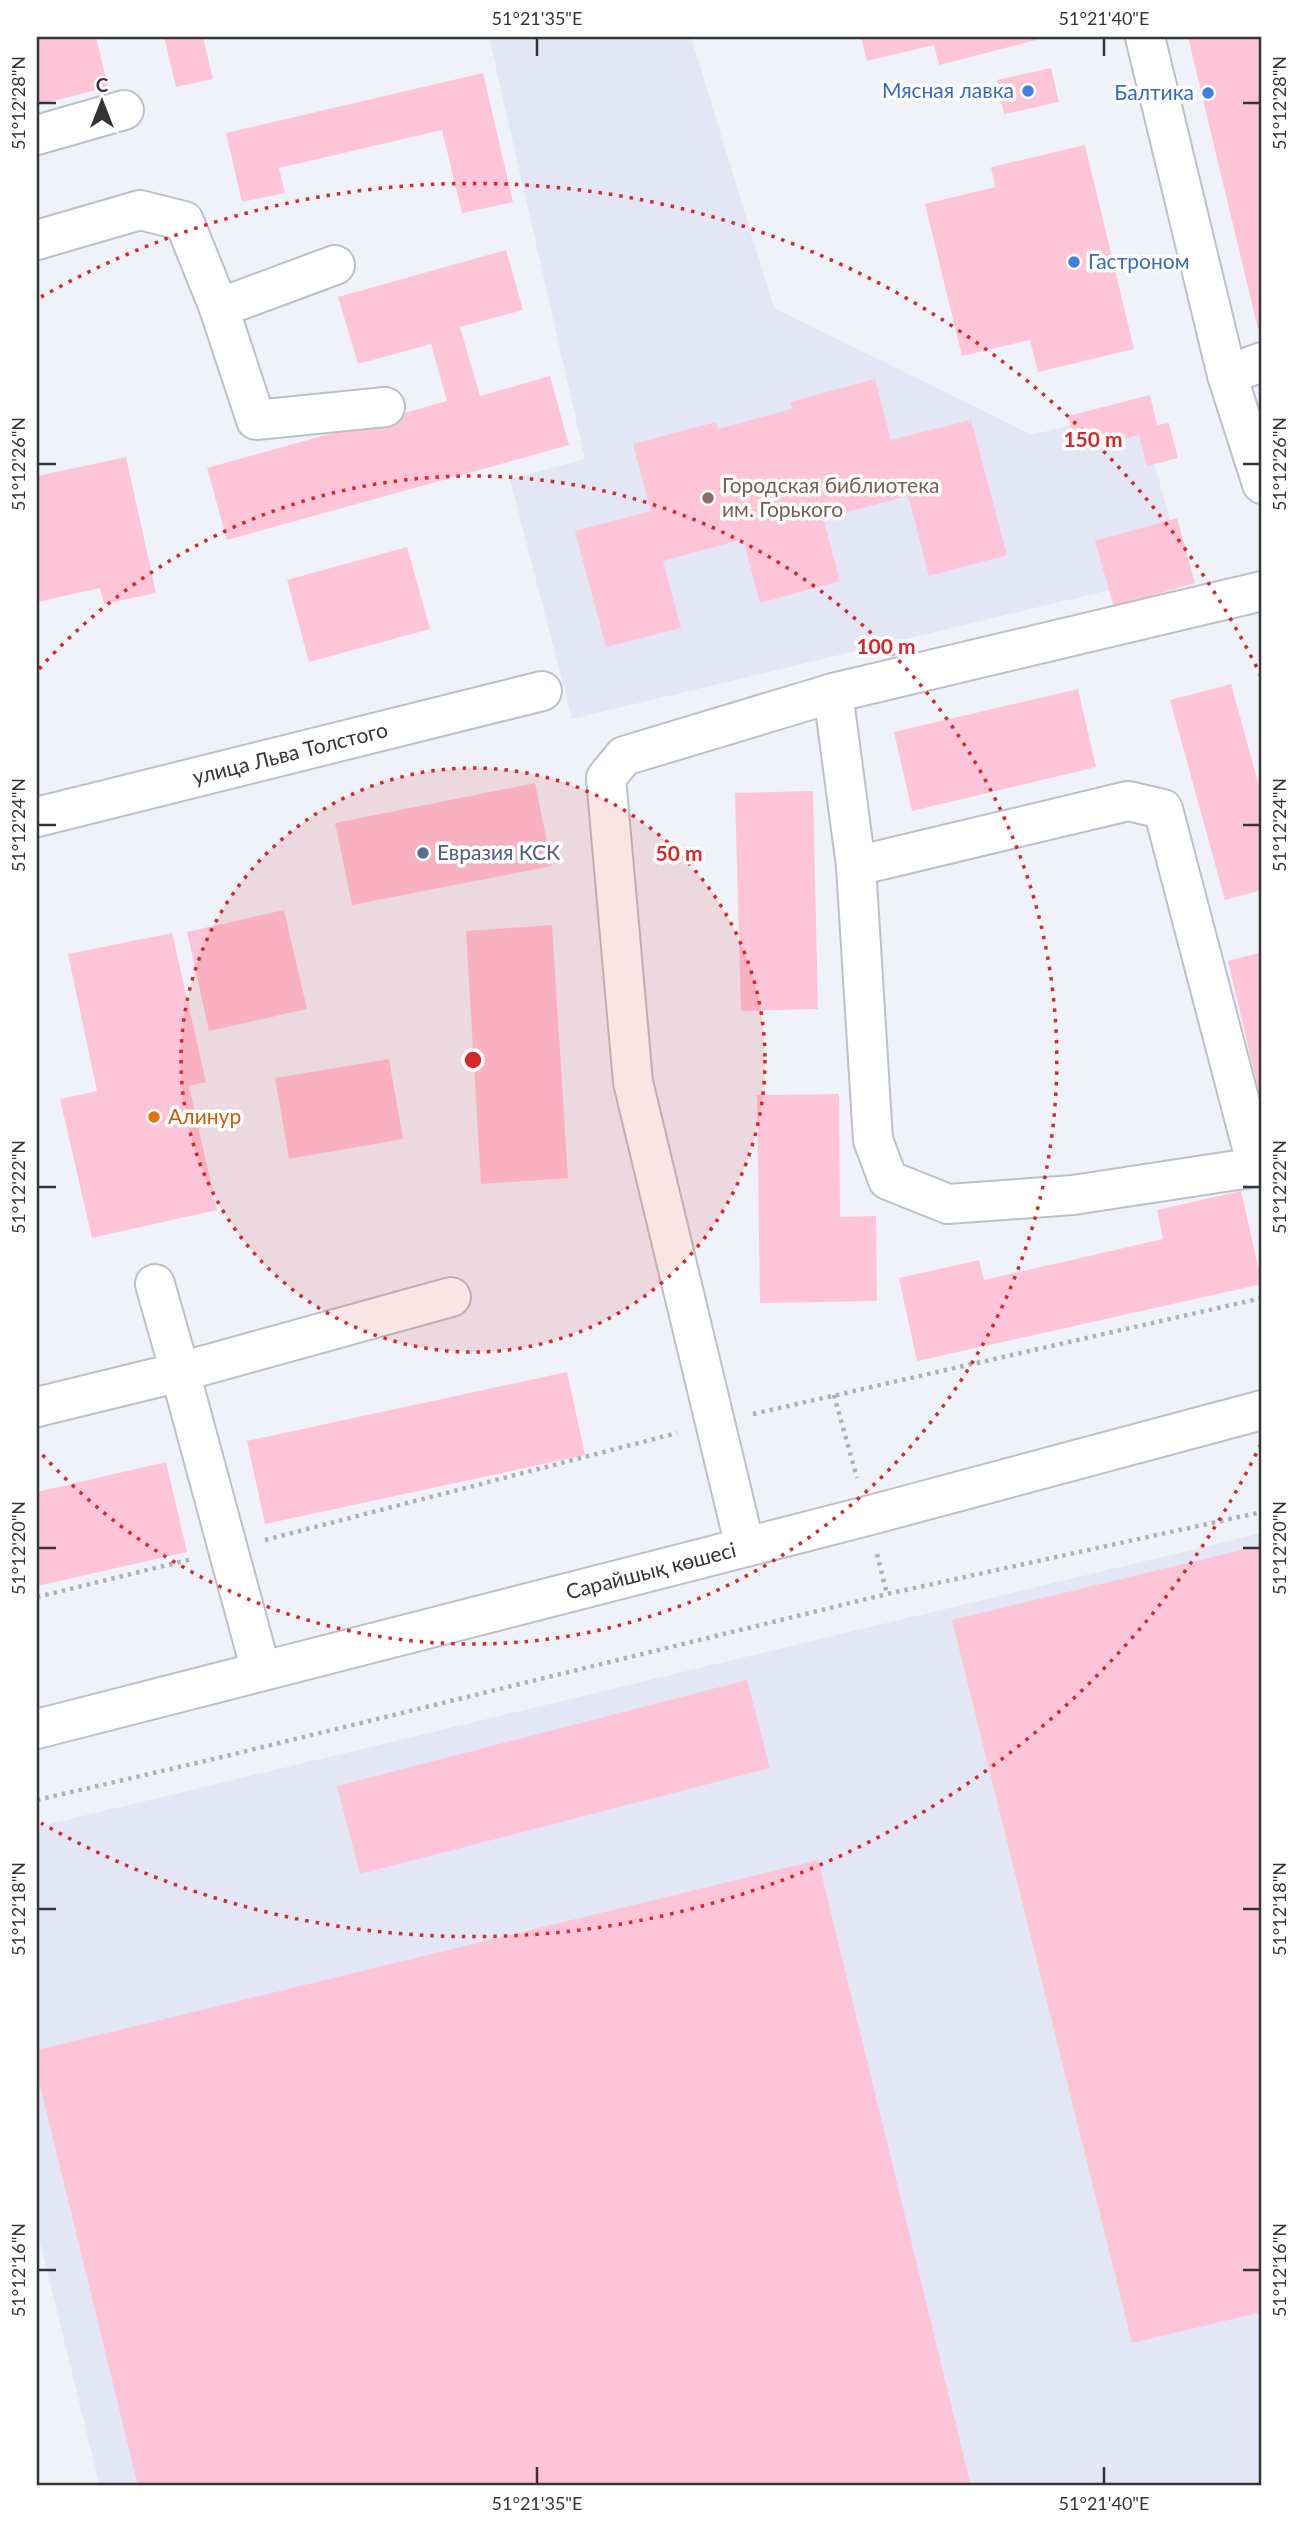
<svg xmlns="http://www.w3.org/2000/svg" width="1299" height="2523" viewBox="0 0 1299 2523" font-family="Lato,sans-serif">
	<rect width="100%" height="100%" fill="#f0f2fa"/>
	<!-- built -->
	<path fill="#e2e6f5" d="M489,37h202l83,271 258,127 106,-28 47,165 -613,147 -62,-240 75,-20z
		M1262,1533v953h-1162l-63,-256v-403z"/>
	<!-- building -->
	<path fill="#fec4d8" d="M37,37h59l12,50 -71,18z
		M164,37h39l10,42 -37,8z
		M861,37h178l1,2 -101,26 -5,-20 -67,16z
		M1188,37h74v290l-4,2z
		M1051,68l8,34 -55,12 -7,-34z
		M483,73l30,129 -51,11 -20,-83 -163,38 6,25 -43,9 -16,-69z
		M1085,145l49,204 -96,23 -8,-32 -68,16 -37,-152 70,-17 -4,-20z
		M506,250l17,60 -63,17 20,69 70,-20 19,69 -342,95 -20,-72 240,-67 -16,-57 -73,20 -20,-67z
		M875,379l16,61 80,-20 36,135 -78,21 -21,-80 -85,22 17,63 -80,22 -17,-64 -80,22 18,67 -75,19 -31,-116 76,-20 -18,-67 83,-22 2,7 74,-20 -2,-7z
		M1150,395l7,30 12,-2 9,35 -31,8 -8,-31 -62,16 -9,-35z
		M126,457l30,136 -52,11 -4,-16 -63,14v-126z
		M1177,518l18,65 -81,24 -19,-66z
		M407,547l23,82 -121,33 -22,-82z
		M1231,684l31,113v93l-37,10 -55,-200z
		M1078,689l18,78 -184,44 -18,-79z
		M535,783l17,83 -200,39 -17,-82z
		M813,791l5,218 -77,2 -6,-218z
		M284,910l23,99 -98,22 -22,-99z
		M552,925l16,253 -87,6 -15,-253z
		M172,933l34,149 -17,4 28,124 -125,28 -32,-139 37,-8 -29,-137z
		M1262,952v149h-1l-33,-140z
		M389,1059l14,80 -114,20 -14,-81z
		M839,1094l1,123 36,-1 1,85 -117,2 -3,-208z
		M1241,1191l21,93 -345,77 -18,-83 80,-18 5,20 179,-41 -6,-29z
		M567,1372l18,83 -320,69 -18,-83z
		M166,1462l21,90 -150,34v-94z
		M1262,1545v767l-130,31 -180,-723z
		M747,1680l23,88 -410,106 -23,-88z
		M818,1860l153,626h-833l-101,-413v-23z"/>
	<g fill="none" stroke-linecap="round" stroke-linejoin="round">
		<!-- minor casing -->
		<g stroke="#bec0c8" stroke-width="42">
			<g id="minor">
				<path d="M1145,37l82,338 35,109"/>
				<path d="M37,135l87,-25"/>
				<path d="M37,240l103,-30 44,11 35,87 116,-43"/>
				<path d="M219,308l37,112 129,-13"/>
				<path d="M1227,375l35,-13"/>
				<path d="M833,693l23,173 272,-65 35,8 94,358h5"/>
				<path id="s1" d="M37,817l505,-126"/>
				<path d="M856,866l17,274 15,40 60,24 125,-9 184,-28"/>
				<path d="M37,1407l143,-35 -25,-88"/>
				<path d="M745,1547l-112,-465 -27,-304 18,-22 209,-63 429,-102"/>
				<path d="M261,1671l-81,-299 271,-75"/>
				<path id="s2" d="M37,1729l830,-213 395,-106"/>
			</g>
		</g>
		<!-- path -->
		<path stroke="#afb1b7" stroke-width="4.5" stroke-dasharray="3.5 5" stroke-linecap="butt" d="M834,1395l23,83
			M753,1414l509,-116
			M265,1540l412,-107
			M877,1554l10,40
			M37,1597l155,-38
			M37,1800l181,-42 669,-164 375,-82"/>
		<!-- minor -->
		<use href="#minor" stroke="#fff" stroke-width="38"/>
	</g>
	<!-- ticks -->
	<path fill="none" stroke="#343537" stroke-width="2.5" d="M537,38v18M1104,38v18M38,103h18M1243,103h17M38,464h18M1243,464h17M38,825h18M1243,825h17M38,1187h18M1243,1187h17M38,1548h18M1243,1548h17M38,1909h18M1243,1909h17M38,2270h18M1243,2270h17M537,2467v17M1104,2467v17"/>
	<!-- distance rings -->
	<circle cx="473" cy="1060" r="292" fill="#d62828" fill-opacity=".12"/>
	<g fill="none" stroke="#d62828" stroke-width="3.5" stroke-dasharray="3.5 7">
		<circle cx="473" cy="1060" r="292"/>
		<path d="M39 669A584 584 0 1 1 39 1451"/>
		<path d="M1261 1444A877 877 0 0 1 41 1823M41 297A877 877 0 0 1 1261 676"/>
	</g>
	<!-- markers -->
	<g fill="#3f7fe0" stroke="#fff" stroke-width="2.5">
		<circle cx="1028" cy="91" r="7"/>
		<circle cx="1208" cy="93" r="7"/>
		<circle cx="1074" cy="262" r="7"/>
	</g>
	<circle fill="#8d6e63" stroke="#fff" stroke-width="2.5" cx="708" cy="498" r="7"/>
	<circle fill="#5c6f8a" stroke="#fff" stroke-width="2.5" cx="423" cy="853" r="7"/>
	<circle fill="#e8710a" stroke="#fff" stroke-width="2.5" cx="154" cy="1117" r="7"/>
	<g text-anchor="middle" stroke-width="7" stroke-linejoin="round" paint-order="stroke">
		<!-- shop labels -->
		<g font-size="21" fill="#366cbe" stroke="#fff" text-anchor="end">
			<text x="1014" y="98">Мясная лавка</text>
			<text x="1194" y="100">Балтика</text>
			<text x="1088" y="269" text-anchor="start">Гастроном</text>
		</g>
		<!-- education labels -->
		<g font-size="21" fill="#785e54" stroke="#fff" text-anchor="start">
			<text x="722" y="493">Городская библиотека<tspan x="722" dy="24">им. Горького</tspan></text>
		</g>
		<!-- street labels -->
		<g font-size="21" fill="#343537" stroke="#fff">
			<text dy="7" stroke="none"><textPath href="#s1" startOffset="261">улица Льва Толстого</textPath></text>
			<text dy="7" stroke="none"><textPath href="#s2" startOffset="634">Сарайшық көшесі</textPath></text>
		</g>
		<!-- service labels -->
		<g font-size="21" fill="#4e5e75" stroke="#fff" text-anchor="start">
			<text x="437" y="860">Евразия КСК</text>
		</g>
		<!-- food labels -->
		<g font-size="21" fill="#c56008" stroke="#fff" text-anchor="start">
			<text x="168" y="1124">Алинур</text>
		</g>
	</g>
	<circle cx="473" cy="1060" r="10" fill="#d62828" stroke="#fff" stroke-width="3.5"/>
	<g font-size="21" text-anchor="middle" font-weight="bold" fill="#d62828" stroke="#fff" stroke-width="7" stroke-linejoin="round" paint-order="stroke">
		<text x="1093" y="447">150 m</text>
		<text x="886" y="654">100 m</text>
		<text x="679" y="861">50 m</text>
	</g>
	<!-- border -->
	<rect width="1299" height="2523" fill="none" stroke="#ffffff" stroke-width="77"/>
	<!-- north arrow -->
	<g transform="translate(102 102)" stroke="#ffffff" stroke-width="5" paint-order="stroke">
	<path d="M0-5L12 26L0 18L-12 26Z" fill="#343537"/>
	<text y="-10" font-size="19" font-weight="bold" text-anchor="middle" fill="#343537">С</text>
	</g>
	<rect x="38" y="38" width="1222" height="2446" fill="none" stroke="#343537" stroke-width="2.5"/>
	<g font-size="18" text-anchor="middle" fill="#343537">
		<text x="537" y="25">51°21'35"E</text>
		<text x="1104" y="25">51°21'40"E</text>
		<text transform="translate(19 103) rotate(-90)" y="6">51°12'28"N</text>
		<text transform="translate(1280 103) rotate(-90)" y="6">51°12'28"N</text>
		<text transform="translate(19 464) rotate(-90)" y="6">51°12'26"N</text>
		<text transform="translate(1280 464) rotate(-90)" y="6">51°12'26"N</text>
		<text transform="translate(19 825) rotate(-90)" y="6">51°12'24"N</text>
		<text transform="translate(1280 825) rotate(-90)" y="6">51°12'24"N</text>
		<text transform="translate(19 1187) rotate(-90)" y="6">51°12'22"N</text>
		<text transform="translate(1280 1187) rotate(-90)" y="6">51°12'22"N</text>
		<text transform="translate(19 1548) rotate(-90)" y="6">51°12'20"N</text>
		<text transform="translate(1280 1548) rotate(-90)" y="6">51°12'20"N</text>
		<text transform="translate(19 1909) rotate(-90)" y="6">51°12'18"N</text>
		<text transform="translate(1280 1909) rotate(-90)" y="6">51°12'18"N</text>
		<text transform="translate(19 2270) rotate(-90)" y="6">51°12'16"N</text>
		<text transform="translate(1280 2270) rotate(-90)" y="6">51°12'16"N</text>
		<text x="537" y="2510">51°21'35"E</text>
		<text x="1104" y="2510">51°21'40"E</text>
	</g>
</svg>
